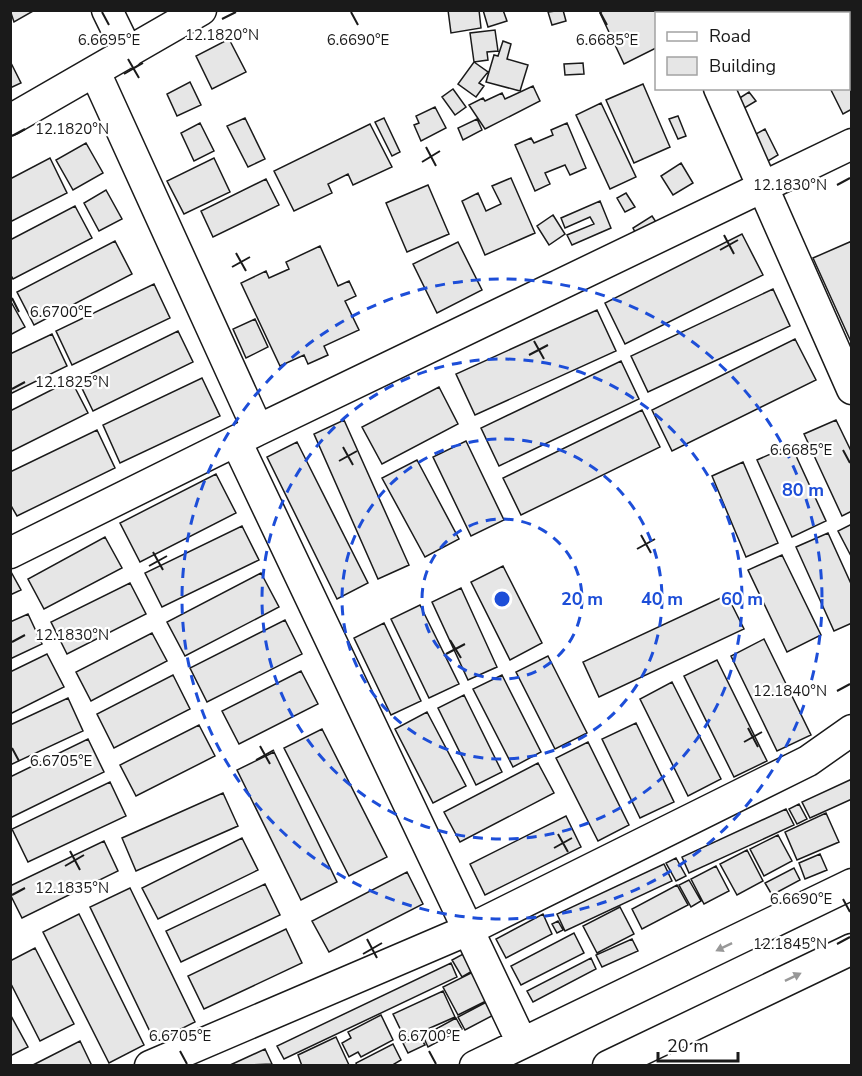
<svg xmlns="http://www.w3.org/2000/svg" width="862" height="1076" viewBox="0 0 862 1076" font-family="'Nunito Sans',sans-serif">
	<rect width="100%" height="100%" fill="#fff"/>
	<!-- building -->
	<path fill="#e6e6e6" stroke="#1a1a1a" stroke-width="1.5" d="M10,10h25l-21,12z
		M448,10h31l2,18 -30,5z
		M483,10h20l4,11 -19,6z
		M563,10l3,11 -14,4 -4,-13z
		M604,10h54l-2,38 -32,16 -24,-51z
		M495,30l3,21 -11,1 1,8 -14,2 -4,-29z
		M229,39l17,33 -34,17 -16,-33z
		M503,41l8,3 -4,15 21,6 -8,26 -34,-9 8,-27 4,1z
		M848,58l4,6v45l-9,5 -13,-26h18z
		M10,61l11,22 -11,5z
		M474,62l14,10 -9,11 5,3 -8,11 -18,-13z
		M583,63l1,11 -19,1 -1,-11z
		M190,82l11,23 -24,11 -10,-22z
		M643,84l27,63 -36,16 -28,-63z
		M533,86l7,15 -55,28 -16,-24 14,-7 2,3 17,-8 3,6z
		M453,89l13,18 -11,8 -13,-18z
		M749,92l7,9 -15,9 -6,-9z
		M601,103l35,74 -26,12 -34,-74z
		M435,107l11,21 -25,13 -7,-16 5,-2 -3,-7z
		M678,116l8,20 -8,3 -9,-20z
		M245,118l20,41 -17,8 -21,-41z
		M384,118l16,34 -8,4 -17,-34z
		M477,119l5,11 -19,10 -5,-12z
		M200,123l14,28 -20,10 -13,-28z
		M567,123l19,45 -16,7 -5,-10 -20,8 5,11 -15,7 -20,-46 16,-7 3,5 19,-8 -2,-5z
		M370,124l22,43 -39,18 -5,-11 -20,10 4,9 -38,18 -20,-40z
		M765,129l13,26 -10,6 -14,-26z
		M86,143l17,30 -30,17 -17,-30z
		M50,158l17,35 -57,29v-43z
		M214,158l16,34 -46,22 -17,-33z
		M681,163l12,20 -20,12 -12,-19z
		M511,178l24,55 -50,22 -23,-54 16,-8 8,18 15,-7 -9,-18z
		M266,179l13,26 -66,32 -12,-26z
		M428,185l21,49 -42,18 -21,-49z
		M106,190l16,29 -23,12 -15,-28z
		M626,193l9,14 -10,5 -8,-14z
		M600,201l11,27 -39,17 -5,-10 27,-11 -4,-7 -25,11 -4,-10z
		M75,206l17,32 -79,41 -3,-5v-34z
		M553,215l12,19 -16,11 -12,-19z
		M652,216l4,6 -20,12 -3,-6z
		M742,234l21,41 -138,69 -20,-41z
		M115,241l17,33 -98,51 -17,-33z
		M852,241v103l-39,-86z
		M458,242l24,48 -45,23 -24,-49z
		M320,246l18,40 11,-5 7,15 -11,5 14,29 -35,16 4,9 -20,9 -4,-9 -24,11 -39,-83 25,-12 3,7 20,-9 -3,-7z
		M154,284l16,34 -98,47 -16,-34z
		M773,289l17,37 -142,66 -17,-36z
		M10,300l15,27 -15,8z
		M597,310l19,41 -141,64 -19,-41z
		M255,319l13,28 -22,11 -13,-29z
		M178,331l15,31 -100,49 -15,-31z
		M52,334l15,32 -57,28v-40z
		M795,339l21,41 -144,71 -20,-41z
		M621,361l18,38 -140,67 -18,-38z
		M202,378l18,38 -100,47 -17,-38z
		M71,380l17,33 -78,39v-41z
		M439,387l19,37 -76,40 -20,-37z
		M642,410l18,37 -139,68 -18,-37z
		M344,420l65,145 -31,14 -64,-145z
		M836,420l16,33v58l-10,5 -38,-82z
		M97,430l18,38 -98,48 -7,-12v-32z
		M466,441l38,79 -33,16 -38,-79z
		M297,442l71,141 -31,16 -70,-142z
		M791,445l35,76 -34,16 -35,-77z
		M417,460l42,79 -34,18 -43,-79z
		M743,462l35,81 -32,14 -34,-81z
		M216,474l20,39 -96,49 -20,-39z
		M852,524v34l-14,-27z
		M242,526l17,34 -97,47 -17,-34z
		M828,533l24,53v37l-18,8 -38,-84z
		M105,537l17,31 -78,41 -16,-30z
		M782,555l39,80 -34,17 -39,-82z
		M503,566l39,77 -32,17 -39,-78z
		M10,570l11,20 -11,5z
		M261,573l18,34 -94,49 -18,-34z
		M130,583l16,31 -79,40 -16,-32z
		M461,588l36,79 -29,13 -36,-78z
		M727,595l17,34 -145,68 -16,-35z
		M420,605l39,79 -30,14 -38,-79z
		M28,614l14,30 -32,15v-37z
		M285,620l17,34 -95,48 -17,-34z
		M384,623l37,78 -30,14 -37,-77z
		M152,633l15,28 -76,40 -15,-29z
		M764,639l47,96 -34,16 -46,-95z
		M47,654l17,33 -54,27v-42z
		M548,656l39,77 -32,16 -39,-77z
		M717,660l50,101 -33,16 -50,-101z
		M301,671l17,33 -79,40 -17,-33z
		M173,675l17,34 -76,39 -17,-34z
		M502,675l39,77 -28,15 -40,-78z
		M672,682l49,97 -33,17 -48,-97z
		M464,695l38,77 -26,13 -38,-77z
		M68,698l15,33 -73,34v-40z
		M427,712l39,74 -33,17 -38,-74z
		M636,723l38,79 -34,16 -38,-79z
		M199,725l16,31 -79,40 -16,-31z
		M322,729l65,128 -38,19 -65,-128z
		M88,739l16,33 -94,46v-41z
		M588,742l41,83 -31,16 -42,-83z
		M274,752l63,130 -36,18 -64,-130z
		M538,763l16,30 -94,49 -16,-30z
		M852,779v20l-42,19 -8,-16z
		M110,782l16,34 -98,46 -16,-33z
		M223,793l15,33 -102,45 -14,-33z
		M799,804l8,15 -10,5 -8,-15z
		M786,809l8,16 -105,48 -7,-16z
		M826,813l13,29 -42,18 -12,-28z
		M566,816l15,31 -96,48 -15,-31z
		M778,835l14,26 -28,15 -14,-27z
		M242,838l16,32 -100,49 -16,-31z
		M104,841l14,30 -96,47 -12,-24v-8z
		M747,850l16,31 -26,14 -17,-31z
		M820,854l7,16 -22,9 -6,-16z
		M676,858l10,18 -10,5 -10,-18z
		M664,864l8,17 -107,50 -8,-17z
		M716,866l13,25 -25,13 -13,-25z
		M794,868l6,12 -28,15 -7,-12z
		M407,872l16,32 -94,48 -17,-31z
		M689,880l12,21 -10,6 -12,-22z
		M265,884l15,31 -99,47 -15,-31z
		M677,885l11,20 -46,24 -10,-20z
		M130,888l65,134 -40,20 -65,-135z
		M620,907l14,27 -37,19 -14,-27z
		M79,914l65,131 -35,18 -66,-131z
		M543,914l9,20 -46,24 -10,-19z
		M558,921l5,9 -6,3 -5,-9z
		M286,929l16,34 -98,46 -16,-33z
		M574,933l10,20 -63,32 -10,-19z
		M632,939l6,12 -36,16 -6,-12z
		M35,948l39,76 -34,17 -30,-59v-21z
		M465,953l9,17 -12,7 -10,-17z
		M591,958l5,11 -63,33 -6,-11z
		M451,963l6,14 -173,82 -7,-13z
		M481,968l15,28 -38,19 -15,-28z
		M443,991l12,26 -50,22 -12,-25z
		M496,997l7,13 -38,20 -7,-13z
		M10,1014l18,33 -18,9z
		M381,1015l12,25 -32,17 -3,-5 -9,5 -7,-14 9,-5 -3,-6z
		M456,1018l6,11 -34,18 -5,-11z
		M419,1035l6,10 -17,8 -5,-10z
		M336,1037l13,28 -47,1 -4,-11z
		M80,1041l12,25h-61z
		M393,1044l8,16 -10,6h-34l-1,-3z
		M265,1049l7,15 -44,2z"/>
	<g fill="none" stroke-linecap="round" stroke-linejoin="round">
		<!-- minor casing -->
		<g stroke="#1a1a1a" stroke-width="33">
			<path id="minor" d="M107,10l21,43
				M685,10l1,4
				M95,72l163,358
				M719,88l133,301
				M10,120l191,-110
				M236,441l286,602
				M10,553l248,-123 594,-286
				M150,1066l318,-136 340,-169 44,-31
				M475,1066l377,-182
				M608,1066l244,-117"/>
		</g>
		<!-- minor -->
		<use href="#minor" stroke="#fff" stroke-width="30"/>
	</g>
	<!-- one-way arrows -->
	<defs><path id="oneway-solid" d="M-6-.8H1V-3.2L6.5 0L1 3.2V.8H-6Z" transform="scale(1.5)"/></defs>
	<g fill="#989898">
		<use href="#oneway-solid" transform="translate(724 947) rotate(154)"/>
		<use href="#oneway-solid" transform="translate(793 977) rotate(-26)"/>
	</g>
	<!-- ticks -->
	<path fill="none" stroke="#1a1a1a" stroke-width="2" d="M102,12l7,13M351,12l7,13M600,12l7,13M222,19l14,-7M128,59l11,19M124,74l19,-11M12,136l13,-7M426,147l10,19M422,162l18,-11M837,185l13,-7M724,235l10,19M720,250l18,-10M236,253l10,18M232,267l18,-10M12,298l7,14M534,341l10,18M529,355l19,-10M12,389l13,-7M343,447l10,18M843,450l7,13M339,461l18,-10M641,535l10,18M637,549l18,-10M153,552l10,18M149,566l18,-10M450,640l11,18M12,642l13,-7M446,654l19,-10M837,691l13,-7M748,728l10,19M744,742l18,-10M260,746l10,18M12,748l7,13M256,760l18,-10M558,834l10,18M554,848l18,-10M70,851l10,19M65,866l19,-11M12,895l13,-7M843,899l7,13M367,939l10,19M837,944l13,-7M363,954l19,-11M180,1051l7,13M429,1051l7,13"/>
	<!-- distance rings -->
	<g fill="none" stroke="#1d4ed8" stroke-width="3" stroke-dasharray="10 8">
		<circle cx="502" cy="599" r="80"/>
		<circle cx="502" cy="599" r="160"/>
		<circle cx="502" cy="599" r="240"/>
		<circle cx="502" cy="599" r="320"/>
	</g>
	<g font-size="15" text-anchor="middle" fill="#1a1a1a" stroke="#fff" stroke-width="4.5" stroke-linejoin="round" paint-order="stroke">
		<text x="222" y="40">12.1820°N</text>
		<text x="109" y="45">6.6695°E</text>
		<text x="358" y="45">6.6690°E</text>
		<text x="607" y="45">6.6685°E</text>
		<text x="72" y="134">12.1820°N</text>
		<text x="790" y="190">12.1830°N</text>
		<text x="61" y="317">6.6700°E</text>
		<text x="72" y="387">12.1825°N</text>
		<text x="801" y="455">6.6685°E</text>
		<text x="72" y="640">12.1830°N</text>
		<text x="790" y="696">12.1840°N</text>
		<text x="61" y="766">6.6705°E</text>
		<text x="72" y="893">12.1835°N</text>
		<text x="801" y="904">6.6690°E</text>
		<text x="790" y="949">12.1845°N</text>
		<text x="180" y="1041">6.6705°E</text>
		<text x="429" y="1041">6.6700°E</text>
	</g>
	<circle cx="502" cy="599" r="9" fill="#1d4ed8" stroke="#fff" stroke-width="3"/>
	<g font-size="18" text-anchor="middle" font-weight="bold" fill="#1d4ed8" stroke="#fff" stroke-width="4.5" stroke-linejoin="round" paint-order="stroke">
		<text x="803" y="496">80 m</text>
		<text x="582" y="605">20 m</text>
		<text x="662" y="605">40 m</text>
		<text x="742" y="605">60 m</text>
	</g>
	<!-- border -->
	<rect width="862" height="1076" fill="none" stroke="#1a1a1a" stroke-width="24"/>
	<!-- legend -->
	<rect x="655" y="12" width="195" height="78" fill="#ffffff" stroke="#a3a3a3" stroke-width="1.5"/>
	<rect x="667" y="32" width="30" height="9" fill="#ffffff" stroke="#a3a3a3" stroke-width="1.5"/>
	<text x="709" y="42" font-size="18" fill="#1a1a1a">Road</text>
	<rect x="667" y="57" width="30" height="18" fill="#e6e6e6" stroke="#a3a3a3" stroke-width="1.5"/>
	<text x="709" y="72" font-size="18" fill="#1a1a1a">Building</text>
	<!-- scale -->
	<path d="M658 1052v9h80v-9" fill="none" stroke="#1a1a1a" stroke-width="3"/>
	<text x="667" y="1052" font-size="18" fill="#1a1a1a" stroke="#ffffff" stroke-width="4.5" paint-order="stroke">20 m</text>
</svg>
